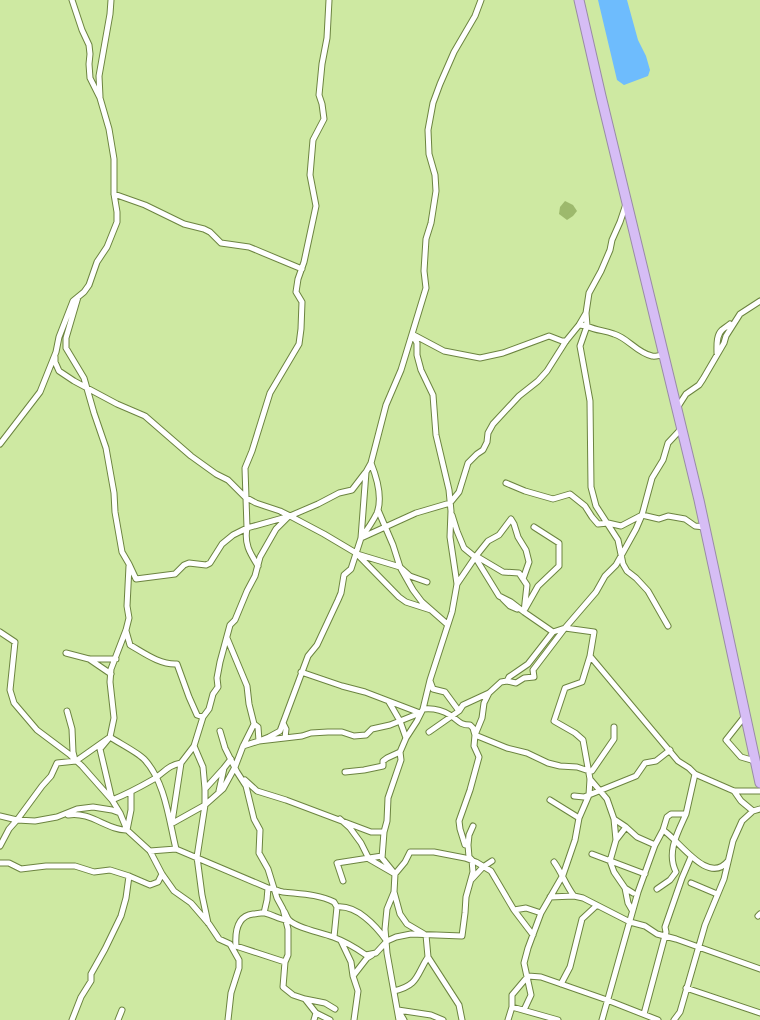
<svg xmlns="http://www.w3.org/2000/svg" width="760" height="1020" viewBox="0 0 760 1020" font-family="Manrope,sans-serif">
	<rect width="100%" height="100%" fill="#cee9a2"/>
	<!-- green -->
	<path fill="#9db96d" d="M565,201l8,4 4,6 -4,5 -6,4 -8,-6 1,-7z"/>
	<!-- water -->
	<path fill="#6ebcfd" d="M598,0h29l11,40 8,16 4,14 -2,6 -24,9 -7,-5z"/>
	<g fill="none" stroke-linecap="round" stroke-linejoin="round">
		<!-- street casing -->
		<g stroke="#6c8440" stroke-width="7">
			<path id="street" d="M100,97l-1,-21 11,-62 1,-14
				M114,194l31,11 39,19 20,5 6,3 11,11 28,4 53,22
				M626,204l-6,18 -8,18 -2,10 -9,21 -12,22 -3,20 1,13c10,5 17,4 27,8 14,4 23,19 38,22 3,1 8,-1 12,-1
				M78,297l-12,41v10l18,30 10,35 12,35 8,45 1,19 7,40 7,12 7,15 39,-5 9,-9 5,-2 17,2 4,-2 12,-19 11,-9 14,-7 43,-12 28,-12 21,-11 13,-3 13,-17
				M579,325l8,1 -7,20 10,55 1,86 5,19 22,34 5,24 4,7 9,7 12,13 20,35
				M717,353c0,-7 -1,-18 5,-23 2,-2 6,-4 8,-6
				M55,357v5l4,9 15,10 43,23 28,12 46,40 25,18 12,6 17,17 11,6 24,8 10,5 34,18 32,19 43,44 7,5 25,8
				M677,408l9,-14 13,-9 4,-6 21,-36 2,-7 14,-22 20,-13
				M0,444l40,-52 16,-40 3,-15 14,-36 11,-9 5,-7 8,-23 10,-15 10,-25v-10l-3,-18v-35l-5,-30 -9,-31 -10,-20 -1,-14 1,-10 -1,-9 -7,-15 -10,-30
				M506,483l19,8 28,8 17,-5 15,12 7,11 6,7 10,-1 13,3 21,-11 17,4 9,-3 17,3 10,7 10,1
				M378,510l15,35 7,22 13,23 9,12 25,22
				M452,515l5,16 7,17 11,9 24,39 12,6 13,10
				M361,538l55,-25 34,-10 9,-11 9,-29 9,-9 6,-4 4,-8 1,-9 5,-9 26,-28 19,-15 9,-10 19,-30 13,-16 7,-12
				M361,538c6,-8 12,-17 16,-25 6,-16 0,-35 -6,-50
				M357,554l43,13 10,9 17,6
				M476,556l12,-15 11,-6 12,-16 3,5 4,13 8,13 3,12 -6,17
				M258,566c-8,-13 -14,-22 -11,-38l-2,-60 7,-17 18,-58 29,-49 2,-15 1,-27 -6,-10 2,-13 6,-17 12,-56 -6,-31 3,-35 11,-21 -2,-15 -3,-9 3,-31 5,-26 2,-38
				M457,584l19,-28 27,16 16,1 8,12 -3,27 29,20 12,-4 29,4 -4,24 88,105 11,7 6,6 39,17h26
				M503,599l7,7 7,3
				M525,609l13,-23 21,-20v-23l-25,-16
				M126,631l4,14c14,8 30,20 47,19l12,33 8,18 6,2
				M0,632l15,10 -5,48 4,13 23,27 32,24 13,12 30,34 8,13 7,17 23,21 12,23 12,17 17,12 18,21 10,15 11,5 9,16v8l-8,25 -3,27
				M227,638l20,48 2,18 5,20
				M66,653l23,6 22,15
				M90,659h26
				M301,672l41,14 23,6 55,21
				M430,681l3,8 12,3 14,19
				M507,681l2,-4 19,-13 25,-32
				M489,693l-5,10 -2,15 -7,17 32,13 20,5 21,10 12,3 17,1 12,4h3l22,-32v-12
				M389,702l11,19 6,17
				M423,709c9,-1 19,1 27,6 8,5 9,10 20,10l3,3 2,7 -1,11 5,11 -9,33 -11,31 1,8 5,16h3
				M67,711l5,18 1,23 2,8
				M745,716l-19,24 15,17 14,4
				M283,723l3,6 -1,9
				M220,731l5,17 12,24 9,14 8,33 6,11 -1,23 9,16 9,29 6,11 5,20v26l-3,7 -2,25 10,8 12,4 11,14 14,7
				M429,732l30,-21 4,-6 26,-12 12,-11 6,-1 9,2 8,-5 10,-1 -1,-7 32,-42 31,-36 9,-16 11,-11 20,-36 6,-14 10,-37 11,-18 5,-17 14,-15
				M194,746l9,21 2,22v16l-8,52 5,38 6,28
				M243,746l16,-5 43,-5 9,-3 17,-1h14l12,4 12,-1 6,-6 18,-4 30,-12
				M181,763c-14,3 -15,8 -27,16 -14,8 -27,15 -42,21l-12,-51 10,-12c9,6 27,15 34,22 21,22 25,61 32,90l92,39c6,0 9,3 15,4 17,2 35,2 51,10l3,5 -3,30
				M345,772l19,-2 19,-4v-5l4,-3 13,-6
				M590,779l17,20 7,20 12,8 11,10 18,8
				M245,780l12,11 29,9 85,32h13
				M205,789l19,-21
				M219,791l5,-23 7,-9
				M734,791l7,10 12,10
				M574,796l10,1 52,-21 9,-13 11,-2 14,-11
				M550,800l29,18
				M68,815c23,-4 40,16 59,15l4,-20v-17
				M0,816l17,4 18,1 22,-4 20,-8 16,-2 19,3 8,3
				M340,819l10,9 11,15 8,16 26,15 10,-12 5,-10h24l31,6 11,4 15,9 23,39 12,-2 15,5
				M614,819l2,21 -6,21 4,11 11,16 3,15 4,7
				M172,822l9,-59 13,-17 9,-29 6,-8 4,-15 5,-7 -1,-9 3,-16 10,-37 5,-5 12,-29 8,-15 5,-19 16,-28 13,-13
				M171,824l34,-19 18,-16 12,-22 8,-21 11,-22 4,3 1,14 10,-4 11,-6 28,-75 9,-11 21,-45 3,-7 3,-18 7,-6 10,-31 5,-66 5,-9 15,-58 15,-35 11,-36 32,17 36,7 23,-5 46,-17 13,5h4
				M663,830c16,10 45,56 65,31
				M616,840l10,-13
				M0,846l9,-17 8,-9 25,-34 9,-10 6,-13 19,-2 34,-24 4,-19 -4,-36 1,-13 15,-39 3,-12 -2,-12 2,-40
				M150,851l26,-2
				M592,854l53,20
				M554,862c8,11 11,22 20,34
				M0,863h9l12,6 25,-3h29l19,6 16,-2 19,6 21,9 8,-3 4,-8
				M472,879l11,-12 9,-6
				M343,881l-6,-18 45,-7
				M691,883l26,11
				M625,888l8,5
				M657,889l13,-9 6,-8c-10,-20 2,-40 10,-58
				M394,892l6,22 7,10 17,10
				M550,897l24,-1 9,2 47,24 15,4 12,8 19,5 84,30
				M337,907c20,-2 39,19 49,33
				M514,910l19,25
				M284,911c2,3 3,7 5,9 9,9 32,12 44,17 11,4 23,11 33,18l10,-2 11,-12 9,-4 15,-3 51,2 3,-23 1,-16 7,-25 -1,-12 -3,-3 -1,-12 1,-10 4,-9
				M264,913l3,-13 1,-12
				M758,916l2,-2
				M426,935l2,22 31,48 3,15
				M341,941l10,21 2,14
				M285,962l-49,-16c-1,-14 1,-30 17,-32 4,0 9,-2 12,-1 8,2 14,6 21,7
				M561,984l9,-17 12,-48 14,-13
				M686,988l74,25
				M394,991c25,-6 22,-16 34,-34
				M305,999l20,4 10,6
				M512,1007v-12l16,-19 13,1 66,23 51,20
				M524,1010l7,-15 -7,-32 4,-15 13,-35 22,-38 12,-35 4,-22 10,-23 1,-16 -7,-39 -8,-7 -21,-12 11,-33 17,-6 8,-26
				M644,1014l22,-82 -1,-5 17,-49 9,-21
				M72,1020l9,-23 10,-16v-7l14,-25 16,-33 5,-18 3,-22
				M118,1020l4,-10
				M314,1020l2,-7
				M354,1020l4,-29 -5,-15 14,-18 5,-3
				M399,1020l-12,-67 -2,-24 2,-20 7,-17 1,-18 -13,-16 2,-26 3,-11 1,-23 13,-38 -1,-8 6,-14 11,-17 6,-12 7,-29 22,-68 5,-28 -7,-47 1,-26 -2,-21 -13,-55 -3,-40 -12,-25 -4,-15v-12l-5,-9 14,-46 -2,-17 2,-32 5,-16 5,-32 -1,-16 -6,-21 -1,-24 5,-27 7,-19 14,-32 21,-36 6,-16
				M404,1020l-6,-10 33,5 12,5
				M508,1020l4,-13 46,13
				M602,1020l36,-128 17,-47 8,-15 4,-13 4,-3h15l9,-40
				M674,1020l6,-8 25,-87 19,-46 9,-38 9,-20 11,-10 7,-2"/>
		</g>
		<!-- highway casing -->
		<g stroke="#998ca6" stroke-width="11">
			<path id="highway" d="M579,0l22,96 98,404 61,283"/>
		</g>
		<!-- street -->
		<use href="#street" stroke="#fff" stroke-width="5"/>
		<!-- highway -->
		<use href="#highway" stroke="#d6bdf5" stroke-width="9"/>
	</g>
</svg>
